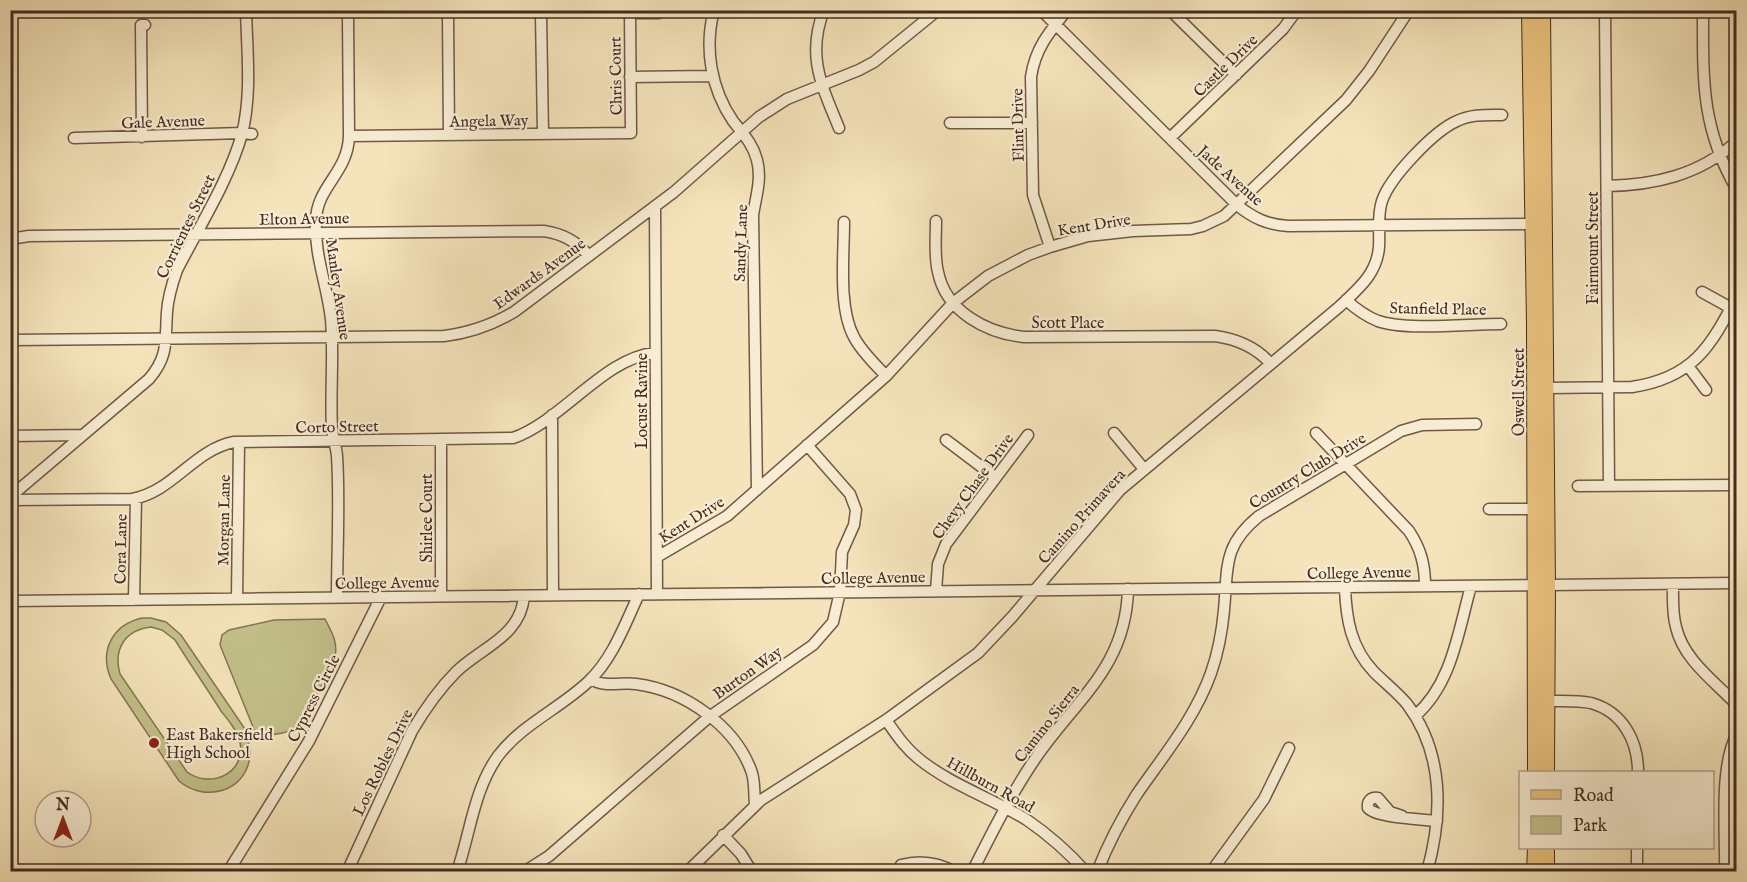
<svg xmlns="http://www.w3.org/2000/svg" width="1747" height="882" viewBox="0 0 1747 882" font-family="'IM FELL English',serif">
	<rect width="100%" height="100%" fill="#f5e4bb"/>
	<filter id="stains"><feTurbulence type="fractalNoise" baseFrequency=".00333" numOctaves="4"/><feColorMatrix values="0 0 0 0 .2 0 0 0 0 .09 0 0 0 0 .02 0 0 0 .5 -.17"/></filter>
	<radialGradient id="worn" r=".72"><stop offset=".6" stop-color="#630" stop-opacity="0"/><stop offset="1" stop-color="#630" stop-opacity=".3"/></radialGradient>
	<!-- green -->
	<path fill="#c4c18b" stroke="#847656" stroke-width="1.5" fill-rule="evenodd" d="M142,618h9l15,4 15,13 64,94c1,8 6,17 5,27 -4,36 -45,47 -71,25l-68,-102c-12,-28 1,-54 31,-61zM151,627l11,3 13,10c15,24 31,47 46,71 7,9 17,20 19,31 6,32 -30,47 -53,30l-67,-98c-7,-25 5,-44 31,-47z
		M325,619c8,15 14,26 9,42l-30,60c-11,12 -33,17 -49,11l-35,-87 2,-10 7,-5 45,-10z"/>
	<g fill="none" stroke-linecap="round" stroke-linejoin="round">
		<!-- minor casing -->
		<g stroke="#705948" stroke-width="13">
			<path id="minor" d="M714,10c-10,38 -3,79 19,111 10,13 20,23 24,39 5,19 -1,36 -4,55l4,275
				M824,10c-18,46 -2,76 15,118
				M1041,10l196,195c16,13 31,20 51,21l243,-2
				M1605,10l4,476
				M1703,10c0,69 -2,117 33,178
				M1171,11l65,64
				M541,14l2,120
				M448,15l1,120
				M630,77l82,-1
				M950,123h82
				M349,136l282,-3 -1,-120h29
				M142,137l-1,-112h4
				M74,138l168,-5 10,1
				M1170,138l113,-109 14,-19
				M1607,186c48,-1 92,-11 129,-44
				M655,207l2,387
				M936,221c0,17 -2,35 2,51 8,40 49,61 86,65l191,-1c22,3 41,11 56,28
				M844,222c0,33 -6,86 10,115 7,14 21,27 32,39
				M10,239l19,-3 515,-5c19,3 32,10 45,25
				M1050,247l-17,-52 -2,-118c4,-28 18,-45 36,-67
				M1702,292l29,16
				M1346,300c10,9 19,16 32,21 29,10 90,3 123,3
				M10,340l434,-4c25,-3 48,-11 70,-24l160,-120 85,-75 28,-18 72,-29 15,-8 64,-52
				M1688,366l18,24
				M1546,388l86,-1c60,-9 78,-39 104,-89
				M552,415l1,180
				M1114,433l30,36
				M1316,433l93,98c12,18 16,34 16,55
				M10,436l73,-1
				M946,440l49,37
				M1578,486l158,-1
				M10,497l139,-118c20,-23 16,-39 18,-67 1,-15 5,-28 10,-42 22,-43 52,-90 65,-136 10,-40 5,-83 4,-124
				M10,500l122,-1c41,-7 61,-49 102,-57l279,-4c49,-17 92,-81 142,-85
				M1489,509h46
				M657,557l70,-41 159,-140 67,-73 35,-27 40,-21 22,-8 38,-11 45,-5 58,-2 12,-3 21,-10 122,-116 23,-29 40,-61
				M1673,584c0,14 -1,29 3,43 7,32 38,54 60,77
				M1345,587c1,32 6,61 29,85 11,11 23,20 33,32 37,49 36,111 20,168
				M936,591l2,-27 8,-20 82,-109
				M441,596v-156
				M337,597c0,-46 3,-96 0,-141 -1,-10 -4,-18 -5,-27 -2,-37 2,-74 -1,-110 -4,-35 -17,-64 -15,-99 1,-34 32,-47 33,-84l-1,-120
				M237,598l2,-156
				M134,600l2,-102
				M10,601l1726,-18
				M591,679c13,9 30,3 45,5 48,6 100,42 116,89 3,10 2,22 3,32
				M1548,701c14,0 29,-1 43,2 32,9 47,38 47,69
				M1415,716c37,-32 43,-84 56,-130
				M886,720c10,14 19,28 33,39 32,26 73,39 108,61 22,15 41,32 59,52
				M1402,816l-12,-4 -12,-14c-7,-1 -11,3 -10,10 8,10 54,11 69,13
				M723,835l18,19 11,18
				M901,865c19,-5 36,-3 54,7
				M228,872l81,-131 72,-144
				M347,872l65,-141c13,-22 26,-41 44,-59 26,-25 65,-36 68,-76
				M457,872c13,-38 17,-83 41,-116 24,-32 63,-48 91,-75 24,-23 36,-57 50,-87
				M524,872l25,-16 160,-139 104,-72 20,-23 7,-30 2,-40 12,-27 2,-15 -6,-16 -43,-49
				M687,872l74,-72 125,-80 92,-67 34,-36 108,-127 219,-183c19,-18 38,-33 40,-60 1,-16 -2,-31 3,-46 8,-24 52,-70 75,-80 14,-7 30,-6 45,-6
				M972,872c20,-39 39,-78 63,-113 40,-59 91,-91 93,-170
				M1097,872c11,-28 24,-53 40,-78 27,-39 58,-76 74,-121 7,-20 11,-41 13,-63 4,-42 -2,-64 35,-94l142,-85 21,-6 54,-1
				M1211,872l53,-73 25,-51
				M1637,872v-24
				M1725,872c1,-38 -6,-103 11,-136"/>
		</g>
		<!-- major casing -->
		<g stroke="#432b22" stroke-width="16">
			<path id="major" d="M1529,10l5,314 1,448
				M1543,10l5,576 -1,186
				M1534,872l1,-24
				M1547,872v-24"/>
		</g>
		<!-- minor -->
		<use href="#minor" stroke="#f8edd3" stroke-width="10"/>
		<!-- major -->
		<use href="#major" stroke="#eac27e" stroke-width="14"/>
	</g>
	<!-- markers -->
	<circle fill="#8f2418" stroke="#f8edd3" stroke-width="2" cx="154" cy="743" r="6"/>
	<g text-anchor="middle" stroke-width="4.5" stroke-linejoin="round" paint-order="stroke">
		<!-- street labels -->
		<g font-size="16" fill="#432b22" stroke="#f8edd3">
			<text transform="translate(1225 65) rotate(-44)" y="6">Castle Drive</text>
			<text transform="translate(615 76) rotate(-91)" y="6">Chris Court</text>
			<text transform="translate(489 120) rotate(-1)" y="6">Angela Way</text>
			<text transform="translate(163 121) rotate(-2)" y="6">Gale Avenue</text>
			<text transform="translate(1017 125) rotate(-91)" y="6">Flint Drive</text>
			<text transform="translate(1231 175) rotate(42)" y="6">Jade Avenue</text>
			<text transform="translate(304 218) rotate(-1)" y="6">Elton Avenue</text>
			<text transform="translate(1094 224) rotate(-9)" y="6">Kent Drive</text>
			<text transform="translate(185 226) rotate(-64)" y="6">Corrientes Street</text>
			<text transform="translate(740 243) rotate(-88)" y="6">Sandy Lane</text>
			<text transform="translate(1592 248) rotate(-90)" y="6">Fairmount Street</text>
			<text transform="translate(539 273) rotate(-36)" y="6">Edwards Avenue</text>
			<text transform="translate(339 289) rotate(82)" y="6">Manley Avenue</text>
			<text transform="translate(1438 308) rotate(1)" y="6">Stanfield Place</text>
			<text x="1068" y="328">Scott Place</text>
			<text transform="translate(1518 392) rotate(-90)" y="6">Oswell Street</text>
			<text transform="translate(641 401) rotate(-90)" y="6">Locust Ravine</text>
			<text transform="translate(337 426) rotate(-1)" y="6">Corto Street</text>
			<text transform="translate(1307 470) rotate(-31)" y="6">Country Club Drive</text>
			<text transform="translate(972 486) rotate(-54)" y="6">Chevy Chase Drive</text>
			<text transform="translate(1081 516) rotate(-48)" y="6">Camino Primavera</text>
			<text transform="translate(426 518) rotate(-90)" y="6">Shirlee Court</text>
			<text transform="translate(691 519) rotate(-32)" y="6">Kent Drive</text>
			<text transform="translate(223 520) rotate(-89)" y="6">Morgan Lane</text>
			<text transform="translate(120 549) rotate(-89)" y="6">Cora Lane</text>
			<text transform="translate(1359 572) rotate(-1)" y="6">College Avenue</text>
			<text transform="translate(873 577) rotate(-1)" y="6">College Avenue</text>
			<text transform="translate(387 582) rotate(-1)" y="6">College Avenue</text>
			<text transform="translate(747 672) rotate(-35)" y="6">Burton Way</text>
			<text transform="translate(313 698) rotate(-63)" y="6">Cypress Circle</text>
			<text transform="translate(1046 723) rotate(-52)" y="6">Camino Sierra</text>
			<text transform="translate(382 762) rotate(-64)" y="6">Los Robles Drive</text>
			<text transform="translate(991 784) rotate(29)" y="6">Hillburn Road</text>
		</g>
		<!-- poi labels -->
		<g font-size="16" fill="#432b22" stroke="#f8edd3" text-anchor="start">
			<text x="166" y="740">East Bakersfield<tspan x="166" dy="18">High School</tspan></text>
		</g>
	</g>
	<!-- margin -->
	<rect width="1747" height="882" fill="none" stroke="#f5e4bb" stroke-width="36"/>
	<rect x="12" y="12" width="1723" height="858" fill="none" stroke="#432b22" stroke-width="3"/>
	<rect x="18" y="18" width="1711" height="846" fill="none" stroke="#432b22" stroke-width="1.5"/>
	<!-- legend -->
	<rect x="1519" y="771" width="195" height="78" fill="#f8edd3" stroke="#b09f8c" stroke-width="1.5"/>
	<rect x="1531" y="790" width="30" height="9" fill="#eac27e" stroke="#b09f8c" stroke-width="1.5"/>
	<text x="1573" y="801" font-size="18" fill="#432b22">Road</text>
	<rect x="1531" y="816" width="30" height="18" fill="#c4c18b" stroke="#b09f8c" stroke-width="1.5"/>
	<text x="1573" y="831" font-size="18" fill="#432b22">Park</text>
	<!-- north arrow -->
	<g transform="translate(63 819)"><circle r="28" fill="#f8edd3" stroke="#b09f8c" stroke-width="1.5"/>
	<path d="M0-4.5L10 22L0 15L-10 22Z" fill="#8f2418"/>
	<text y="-9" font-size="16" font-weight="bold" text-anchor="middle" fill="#432b22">N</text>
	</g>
	<rect width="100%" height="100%" filter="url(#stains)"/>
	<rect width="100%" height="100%" fill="url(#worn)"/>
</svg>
